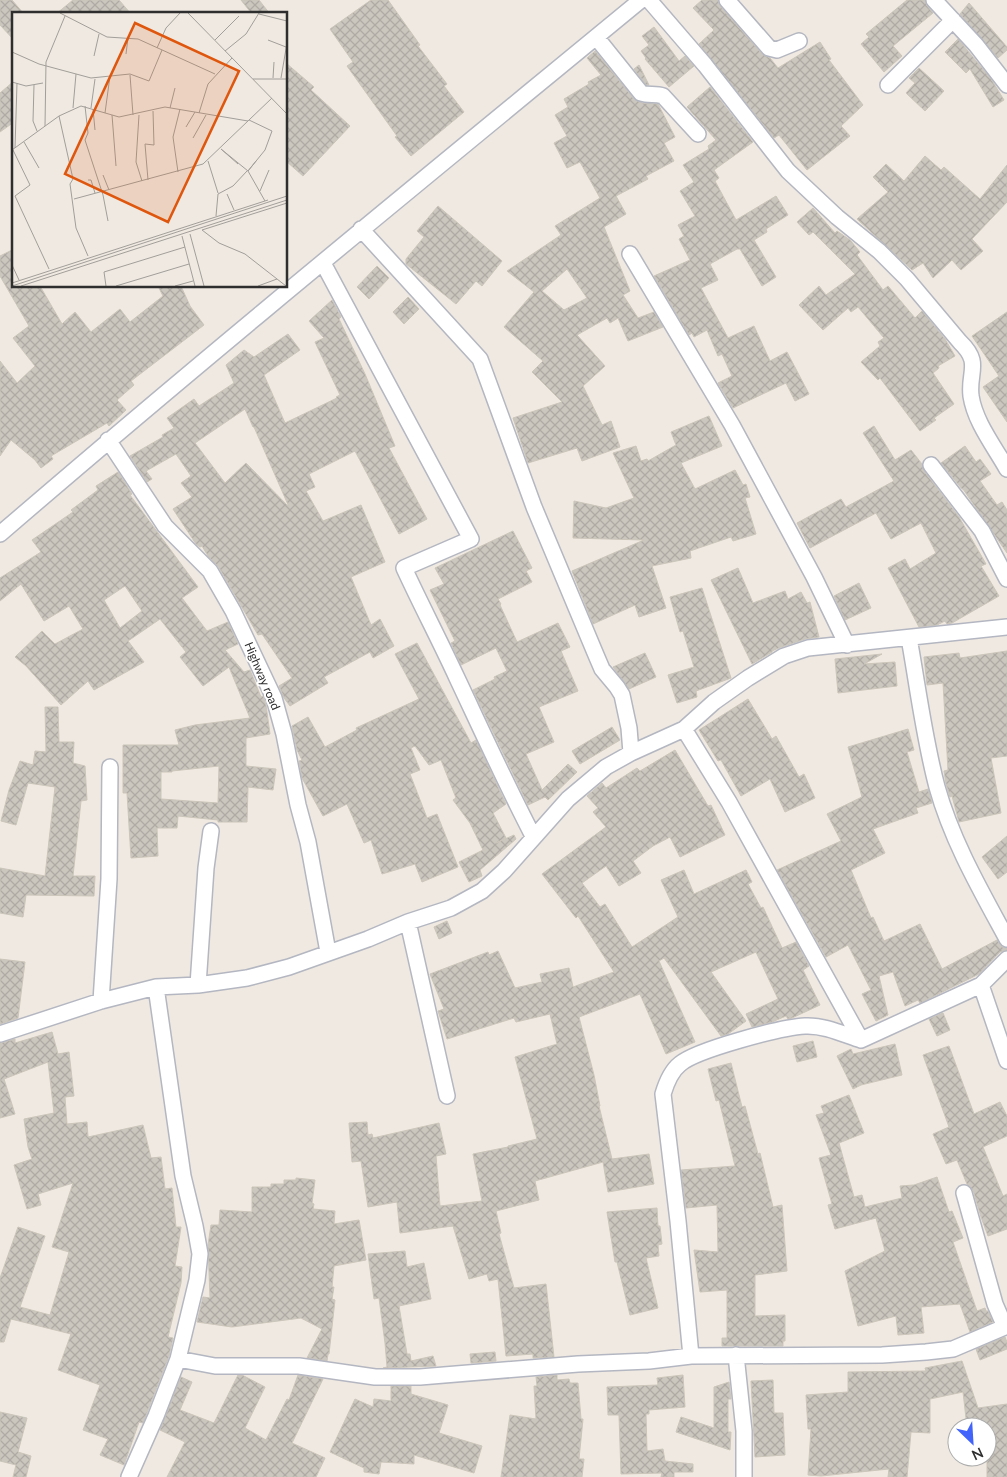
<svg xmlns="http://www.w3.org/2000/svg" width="1007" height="1477" viewBox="0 0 1007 1477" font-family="Lato,sans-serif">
	<defs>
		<pattern id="building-cross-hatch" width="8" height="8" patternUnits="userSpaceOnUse" patternTransform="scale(1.25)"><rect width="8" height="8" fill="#cbc7bf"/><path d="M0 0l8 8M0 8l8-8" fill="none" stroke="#afaba4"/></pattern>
	</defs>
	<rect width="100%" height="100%" fill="#efe9e1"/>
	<!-- building -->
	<path fill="url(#building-cross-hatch)" stroke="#cbc5ba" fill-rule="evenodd" d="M0,0h12l12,14h-10v26l-14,-15z
		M73,0h46l12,14h-75z
		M241,0h18l11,14h-18z
		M371,0h17l32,45 -2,1 29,38 -3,2 20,26 -53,44 -16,-19 2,-1 -50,-70 6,-4 -23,-33z
		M702,0h16l2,6 42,48 8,4 8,10 42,-26 11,17 -2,1 34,45 -22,21 9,10 -43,34 -28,-35 -5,3 -75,-94 15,-14 -21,-22z
		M907,0h18l2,6 6,7 -40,33 9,10 -18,16 -23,-28 8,-7 -3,-3z
		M969,3l38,44v3l-9,8 -38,-44z
		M654,27l25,34 6,-5 9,10 -25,21 -24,-28 1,-1 -5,-7 8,-6 -7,-9z
		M958,39l33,40 13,21 -11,7 -23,-38 -4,4 -21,-21z
		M595,51l39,48 8,4 16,1 17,33 -11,6 10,18 -28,15 2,3 -32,17 10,18 -22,13 26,64 -7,4 15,23 16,-6 9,15 -35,14 -10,-23 -8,5 -3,-5 -30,17 28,31 -22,20 19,39 9,-4 9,26 -38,14 -5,-13 -49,15 -15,-45 49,-16 -30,-30 11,-11 -39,-34 30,-35 -27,-21 54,-36 -6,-9 45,-28 -20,-36 -13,6 -13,-25 13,-7 -12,-21 13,-8 -4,-8 25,-15 -1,-2 13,-7 -14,-17zM567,269l20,29 -23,12 -22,-19z
		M286,63l28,24 -3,3 39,36 -47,50 -17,-15z
		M639,65l10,20h-3l-12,-16z
		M919,68l25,23 -19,20 -19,-18 9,-10 -6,-5z
		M14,81v41l-14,10v-39z
		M710,87l43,55 -39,28 5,8 -4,3 21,39 40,-24 12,19 -22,14 1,3 -13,8 22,37 -14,9 -22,-37h-3l-27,15 8,16 -17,8 27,50 26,-12 16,35 17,-9 22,42 -14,7 -9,-18 -53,25 -15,-25 14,-7 -10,-22 -4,2 -11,-26 -13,7 -2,-4 -3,2 -35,-59 36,-16 -11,-21 5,-3 -6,-11 17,-9 -15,-25 14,-9 -11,-17 26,-16 -1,-3 8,-6 -29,-33z
		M925,156l16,14 3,-3 36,32 27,-34v37l-35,37 11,12 -22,19 -9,-10 -19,18 -10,-15 -11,7 -55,-51 31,-27 -15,-15 13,-13 18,17z
		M438,206l64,55 -20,25 -6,-5 -20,23 -50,-40v-5l18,-22 -7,-6z
		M813,208l22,25 2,-2 13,9 10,12 -3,3 26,35 5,-4 27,32 7,-7 23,28 10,17 -17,10 1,2 -6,5 21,31 -20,14 2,2 -16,11 -40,-53 -2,2 -17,-18 19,-16 -2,-4 6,-4 -26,-31 -7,5 -3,-4 -25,22 -24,-25 20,-19 7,9 29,-21 -42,-42 -4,3 -12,-13z
		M14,249v37h26l22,38 13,-12 16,20 29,-23 10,13 33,-26 -5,-10h23l9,20 14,19 -73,56 3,4 -17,15 9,10 -17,16 -2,-3 -56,33 2,3 -12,9 -6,-8 -24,-20 -11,16v-95l17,22 18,-17 -22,-28 16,-12 -29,-50v-20z
		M377,266l12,12 -20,21 -12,-12z
		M408,297l11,12 -15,15 -11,-12z
		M332,300l9,17 -2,2 26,55 30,72 -6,2 38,71 -28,15 -44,-83 -46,23 6,13 -9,4 17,30 38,-16 24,57 -34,15 20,48 9,-6 14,27 -21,12 -3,-6 -46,25 4,6 -38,23 -6,-8 -5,-12 13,-8 -30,-44 -4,1 -40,-69 -10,-10 -6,-10 -2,1 -4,-3 -23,-35 19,-12 -11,-14 10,-7 -15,-22 -30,17 6,8 -5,3 -17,-26 33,-19 -1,-2 12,-7 -7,-10 27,-19 5,7 35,-23 -8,-18 18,-15 10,7 34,-23 12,16 -36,25 21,48 52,-25 -1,-1 4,-2 -25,-53 9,-4 -15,-17zM245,409l8,18h1l35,80 -43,-44 -21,20 -30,-40z
		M1007,312v110l-24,-35 16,-11 -27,-40z
		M709,416l13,30 -41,17 14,26 40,-19 8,15 3,-1 4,13 -5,1 11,36 -23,7 -2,-4 -41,14 1,7 -39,8 14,42 -27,9 -4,-12 -42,19 -21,-53 72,-31 -71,-2 1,-37 32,7 28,-10 -21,-45 23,-7 5,15 6,-2 1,2 28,-16 -5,-13z
		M874,426l21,34 16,-10 11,14 2,7 35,46 27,47 -5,2 18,30 -47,27 -5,1 -2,-3 -8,4 -18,2 -31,-59 17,-9 5,10 26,-16 -15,-30 -30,16 -15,-26 -66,35 -13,-25 44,-24 5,8 48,-26 -31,-48z
		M965,446l11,16 4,-3 11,15 -11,7 17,24 5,-3 5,8v43l-44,-64h-1l-21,-26z
		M118,472l14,22 -2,1 68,92 -16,11 25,33 21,-9 10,22 -13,6 19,22 6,-2 11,27 2,-1 3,9 4,29 -24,4v28l30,3 -3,21 -25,-3 -1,35h-29v-2l-40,-4 -1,12h-20l1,28 -27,2 -4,-65h-4v-48h56l-4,-15 20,-5 55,-7 -21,-51 -26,19 -23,-29 6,-5 -26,-33 -32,22 16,21 -50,28 -6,-9 -27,24 -35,-39 -11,-9 27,-26 13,13 28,-15 -14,-23 -25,15 -23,-37 -21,17v-23l41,-26 -9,-12 41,-28 -2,-2 27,-20 -2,-4zM125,586l17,25 -22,17 -16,-28zM219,766l-1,37 -57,-4v-27h11v-1z
		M513,531l19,37 -6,3 6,11 -34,17 3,5 -1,1 17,37 41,-19 12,24 -9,4 17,40 -39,16 15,35 -28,12 16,36 26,-26 9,8 -29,28 -3,-3 -17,8 -55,-115 22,-11 -1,-2 13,-6 -11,-23 -35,17 -10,-22 4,-2 -25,-51 14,-6 -9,-16z
		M738,568l15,35 32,-12 3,8 13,-7 6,11 3,-1 9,35 -14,2 -24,8 -9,4v1l-20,12 -41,-84z
		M859,583l12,25 -26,12 -11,-24z
		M702,588l29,90 -35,13 1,6 -20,6 -9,-28 26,-8 -11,-36 -3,1 -10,-35z
		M417,643l54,100 5,-3 30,64 -13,9 13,25 -10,5 18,-8 2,4 -36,31 2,6 -13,6 -10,-20 24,-12 -13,-27 -17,-23 3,-2 -15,-38 -12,5 -14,-19 -4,2 9,22 -10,4 17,44 10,-4 21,53 -36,15 -7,-18 -33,10 -11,-34 -7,3 -17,-39 -24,12 -21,-38 -3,-17 3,-1 -5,-10 -5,-24 16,-9 17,30 32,-17 -1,-2 63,-29 -24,-45z
		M1007,651v105l-16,2 10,55 -42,9 -7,-26 -2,1 -4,-13 -2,-13 4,-1 -5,-87 -16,2 -3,-28 35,-4 1,5z
		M645,653l11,24 -27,12 -16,-22z
		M882,654l-18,10 31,-2 2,24 -59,7 -3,-34z
		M748,699l24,40 4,-3 23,41 5,-3 11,24 -30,14 -15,-33 -29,17 -20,-36 -3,1 -19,-31z
		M45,707h13l1,35h15l-1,21 12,3 2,34 -6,1 -8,75h22l-1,20 -68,-1 -3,22 -23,-4v-45l45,8 10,-89 -27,-4 -12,42 -15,-4 8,-31 11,-29 13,4 2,-14 11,1z
		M612,727l8,13 -40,24 -8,-13z
		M908,729l6,21 -7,2 12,40 9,-3 4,14 -16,5 2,5 -45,16 12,24 -34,17 20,48 2,-1 11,24 36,-17 22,45 55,-29 5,7 5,1v2l-7,2 -21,22 -59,29 -2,-3 -13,6 -12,-34 -14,4 9,39 -12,6 -14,-27 9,-4 -23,-45 -22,12 -49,-87 64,-29 -14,-27 35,-17 -14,-50z
		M675,750l33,56 3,-1 14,30 -45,22 -10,-20 -17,9 -20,15 8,12 -22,13 -13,-20 -24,17 18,24 5,-3 27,43 46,-30 -17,-37 23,-10 10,24 52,-24 6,12 -4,2 13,24 2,-1 19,41 14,-6 13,24 -6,4 17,35 -28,13 -4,1 -2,-3 -14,6 -20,5 -6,-13 32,-15 -22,-47 -45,20 35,49 -18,13 -7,2 -57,-78 -5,3 36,81 -29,12 -26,-60 -61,23 15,58 6,31h-1l13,53 37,-5 5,30 -46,8 -5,-30 -68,19 4,19 -43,11 5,22 -2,1 15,54 32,-4 8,73 -21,1v-4l-27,2 -8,-77 -9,2 -2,-7 -18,5 -16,-53 -53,7 -3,-31 -29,5 -7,-46 -9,1 -3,-39 18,-1 1,13 4,-1 1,4 66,-15 7,31 -10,2 4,50 42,-5 -9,-47 35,-7v-1l29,-7 -22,-82 42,-13 -7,-30 -34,8 -2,-4 -67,21 -9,-28 6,-2 -14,-35 58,-22 1,3 9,-4 17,37 27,-6 -2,-8 29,-6 4,19 41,-15 -36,-56 -2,2 -34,-44 64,-47 -13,-15 5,-4 -11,-12 15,-13 4,5 31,-20 3,3z
		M1007,836v36l-9,7 -16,-22z
		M447,921l5,12 -13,6 -5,-12z
		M0,959l25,3 -7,56 -18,6z
		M943,1013l7,17 -13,6 -8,-17z
		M52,1032l6,22 11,-2 5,44 -9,1 2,27 20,-2 1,15 55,-12 8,33 10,-1 4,32 7,-1 4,39h5l-6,39 7,1 -1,16 -13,54 5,1 -4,18 -26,67 -4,-1 -15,43 -24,-10 8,-16 -25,-9 17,-45 -42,-15 13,-36 -60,-15 -7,23h-4v-64l18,-51 27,9 -25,71 30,8 19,-63 -17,-5 21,-64 -35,11 3,11 -14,4 -13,-44 18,-6 -4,-12 -4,-28 30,-6 -6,-51 -44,17 11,35 -15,4v-75l15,-4v4z
		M813,1041l4,16 -20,5 -4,-16z
		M895,1044l7,31 -41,10 -8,4 -16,-33 14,-7 2,5z
		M949,1046l25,68 26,-12 7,14v20l-24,11 20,49 4,-2v35l-19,7 -7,-19 -8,-27 -6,-6 -10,-24 -11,4 -13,-30 16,-7 -26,-72z
		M731,1063l11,44 3,-1 13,48 2,-1 13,54 9,-2 5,66 -32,4v41l30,-1v26h-2v5h-61v-8h5v-48l-27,2 -6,-42 24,2 -1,-47 -31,3 -5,-38 54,-4 -16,-66 -3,1 -8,-32z
		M849,1095l15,38 -25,10 15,54 8,-2 3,12 37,-9 -2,-12 14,-1 23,-8 12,35 3,-1 11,27 -10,4 24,69 8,-3 1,3h2l5,11 -23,10 -10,-28 -39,3 3,26 -26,2 -2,-19 -38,10 -13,-55 40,-20 -9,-33 -41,11 -7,-24 4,-1 -13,-46 12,-3 -15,-40 8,-2 -3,-7z
		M296,1178l19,2 -3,23 2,1 -1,5 22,2 -1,13 25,-4 7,40 -32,6 -2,21h2l-2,12 3,1 -6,54h-1l-1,7 -20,-3 15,-29 -21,-11 -69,9 -35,-5 6,-25 7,1 -2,-53 3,-20h8l1,-15 32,2v-25h19v-3h13v-4h12z
		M657,1208l1,18h2l2,18 -4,1 1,11 -13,2 12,50 -28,7 -13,-53h-2l-8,-50z
		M405,1251l2,16 17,-4 7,36 -32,7 8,48h3l1,7 22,-5 3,10 -53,2 4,-1 -2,-24 -6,-45 -5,1 -6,-45z
		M1005,1337l2,5v7l-27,11 -4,-11z
		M495,1352l1,9 -25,2 -1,-9z
		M962,1361l16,47 29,-4v73h-20v-50h-20l-4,-35 -33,7v34l-19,-1 -4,45h-19l1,-8 -68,7 -13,-1 3,-46h-3l-2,-34 42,-3v-20l78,-1 -1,-3z
		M238,1375h4l23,12 -20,41 21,12 21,-41 2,1 9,-25 25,4 -31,64 33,15 -9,19h-149l18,-35 -25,-12 21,-53 11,5 -12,28 34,13z
		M557,1375v5l12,-1 1,4h8l3,36h2l-4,40h5l-2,18h-81l9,-62 26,4 -2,-33h3l-1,-9z
		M683,1375l2,32 -36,3v4h-3l1,37 16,-2 2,12 28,3v8h-19v5h-13l1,-4 -41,1 -2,-59h-11l-1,-28 51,-2 -1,-7z
		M773,1380l1,33h9l2,42 -30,2 -4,-76z
		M729,1382l2,17h-3v33h3l-1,18 -54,-18 5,-15 33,11v-41z
		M391,1386h20v8l37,11 -9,28 43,13 -8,27 -60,-18v9l-33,-2 -2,12 -15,-2v-4l-34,-16 25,-53 18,8 1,-8 17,2z
		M0,1412l27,6 -9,34 13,4 -5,21h-13l3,-12 -16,-4z"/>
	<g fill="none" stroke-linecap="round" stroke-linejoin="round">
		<!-- minor casing -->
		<g stroke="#b4b7c1" stroke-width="18">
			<path id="minor" d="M649,0l56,65 83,106 49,46 42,34 28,28 53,63c22,21 8,30 11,54 4,26 23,50 36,73
				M727,0l42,48 8,2 22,-9
				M934,0l42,45 31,40
				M596,37l45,56c8,3 14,0 22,3l35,38
				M888,85l65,-65
				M361,229l119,130 54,148 62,148 6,14 15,18 5,8 7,33 2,25
				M630,254l102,171 82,152 33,68
				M323,263l148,276 -67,29c17,37 36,73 53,110 25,53 49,106 76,158
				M108,440l57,86 45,45 23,40 41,87 10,36 14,71 10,37 20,110
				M931,465l51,66 25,48
				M0,534c211,-182 426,-357 641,-534
				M909,638c9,50 15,100 28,149 15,54 44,104 70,152
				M684,729l45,73 132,238
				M408,922l39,174
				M198,985l8,-117 5,-37
				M981,985l26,76
				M101,1001l8,-122 1,-112
				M0,1034l101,-33 55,-14 42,-2 49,-7 42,-11 79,-28 40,-17 43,-14 31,-17 22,-20 64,-72 38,-32 25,-14 53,-24 30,-27 34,-24 36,-22 24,-8 199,-21
				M964,1193l31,111 10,23
				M736,1355l8,76v46
				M691,1356l-13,-135 -15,-127c3,-10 8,-23 17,-30 16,-14 102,-37 125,-38 19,-1 38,8 56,14l120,-55 26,-26
				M178,1359l37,7h84l76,11h45l158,-13 71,-3 42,-5 191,-1 44,-3 27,-3 54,-23
				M129,1477l27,-61 22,-57 19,-79 3,-26 -5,-28 -12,-50 -27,-189"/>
		</g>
		<!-- minor -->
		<use href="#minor" stroke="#fff" stroke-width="15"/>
	</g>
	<g text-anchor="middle" stroke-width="4" stroke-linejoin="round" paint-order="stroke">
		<!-- street labels -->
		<g font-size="12" fill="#2e2e2e" stroke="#fff">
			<text transform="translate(262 676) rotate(67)" y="4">Highway road</text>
		</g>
	</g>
	<!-- overview -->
	<g transform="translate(12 12)">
		<rect width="275" height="275" fill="#efe9e1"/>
		<path fill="none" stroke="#a29e99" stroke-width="1" d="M48,1l47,24 31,2 77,35M176,1l99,101M247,2l28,7M203,28l24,-24M256,28l18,7M145,36l9,-20 14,-15M213,39l21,-17 13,-21M0,40l27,12 52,14 39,-4 19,7 13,-31M114,42l2,-16M82,44l5,-22M118,63l3,40M261,66l1,-16M269,66l6,-35M241,67h34M0,70l14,4 17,-3M22,73l-1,36 4,10M73,94l3,27 -3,7 18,55 5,26M61,96l3,-34M79,96l4,-29M158,96l5,-20M81,97l2,21M93,101l5,-37M187,101l9,-29 24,-26M100,103l4,51M127,103l-3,47 6,19M47,104l14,63 -3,5 6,44 12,28M237,108l23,11 -7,19 -17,21 8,-10M33,114l1,-64 19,-46M174,115l9,-15M181,126l13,-23M12,130l15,26M3,136l2,-65M0,138l47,-34 22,-10 38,11 46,-10 83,14M1,138l17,35 -15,11 34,73M196,149l10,32M226,152l-17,-15 27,22 17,30M166,160l-5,-35 7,-28M91,163l6,15M76,168h3l4,13M136,168l-3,-36 9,1 -1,-34M248,179l9,-21M215,182l7,16M62,187l129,-35 69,-66M204,204l2,-22 15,-8 14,-15M190,218l17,13 26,11 41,32M190,218l85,-27M178,222l14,52M170,224l13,50M0,253l7,15M0,271l256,-83M0,274l275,-90M9,274l266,-86M94,274l-2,-14 81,-25M104,274l73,-22M163,274l18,-5M246,274l19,-7"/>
		<path fill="#df570e" fill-opacity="0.15" stroke="#df570e" stroke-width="2.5" d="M123,11l104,48 -71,151 -103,-48z"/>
		<rect width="275" height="275" fill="none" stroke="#2e2e2e" stroke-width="2.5"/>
	</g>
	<!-- north arrow -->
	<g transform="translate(972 1442) rotate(155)"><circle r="24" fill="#ffffff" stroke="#ababab"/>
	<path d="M0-4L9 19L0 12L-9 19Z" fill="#4264fb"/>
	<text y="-8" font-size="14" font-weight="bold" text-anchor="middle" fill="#2e2e2e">N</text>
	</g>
</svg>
